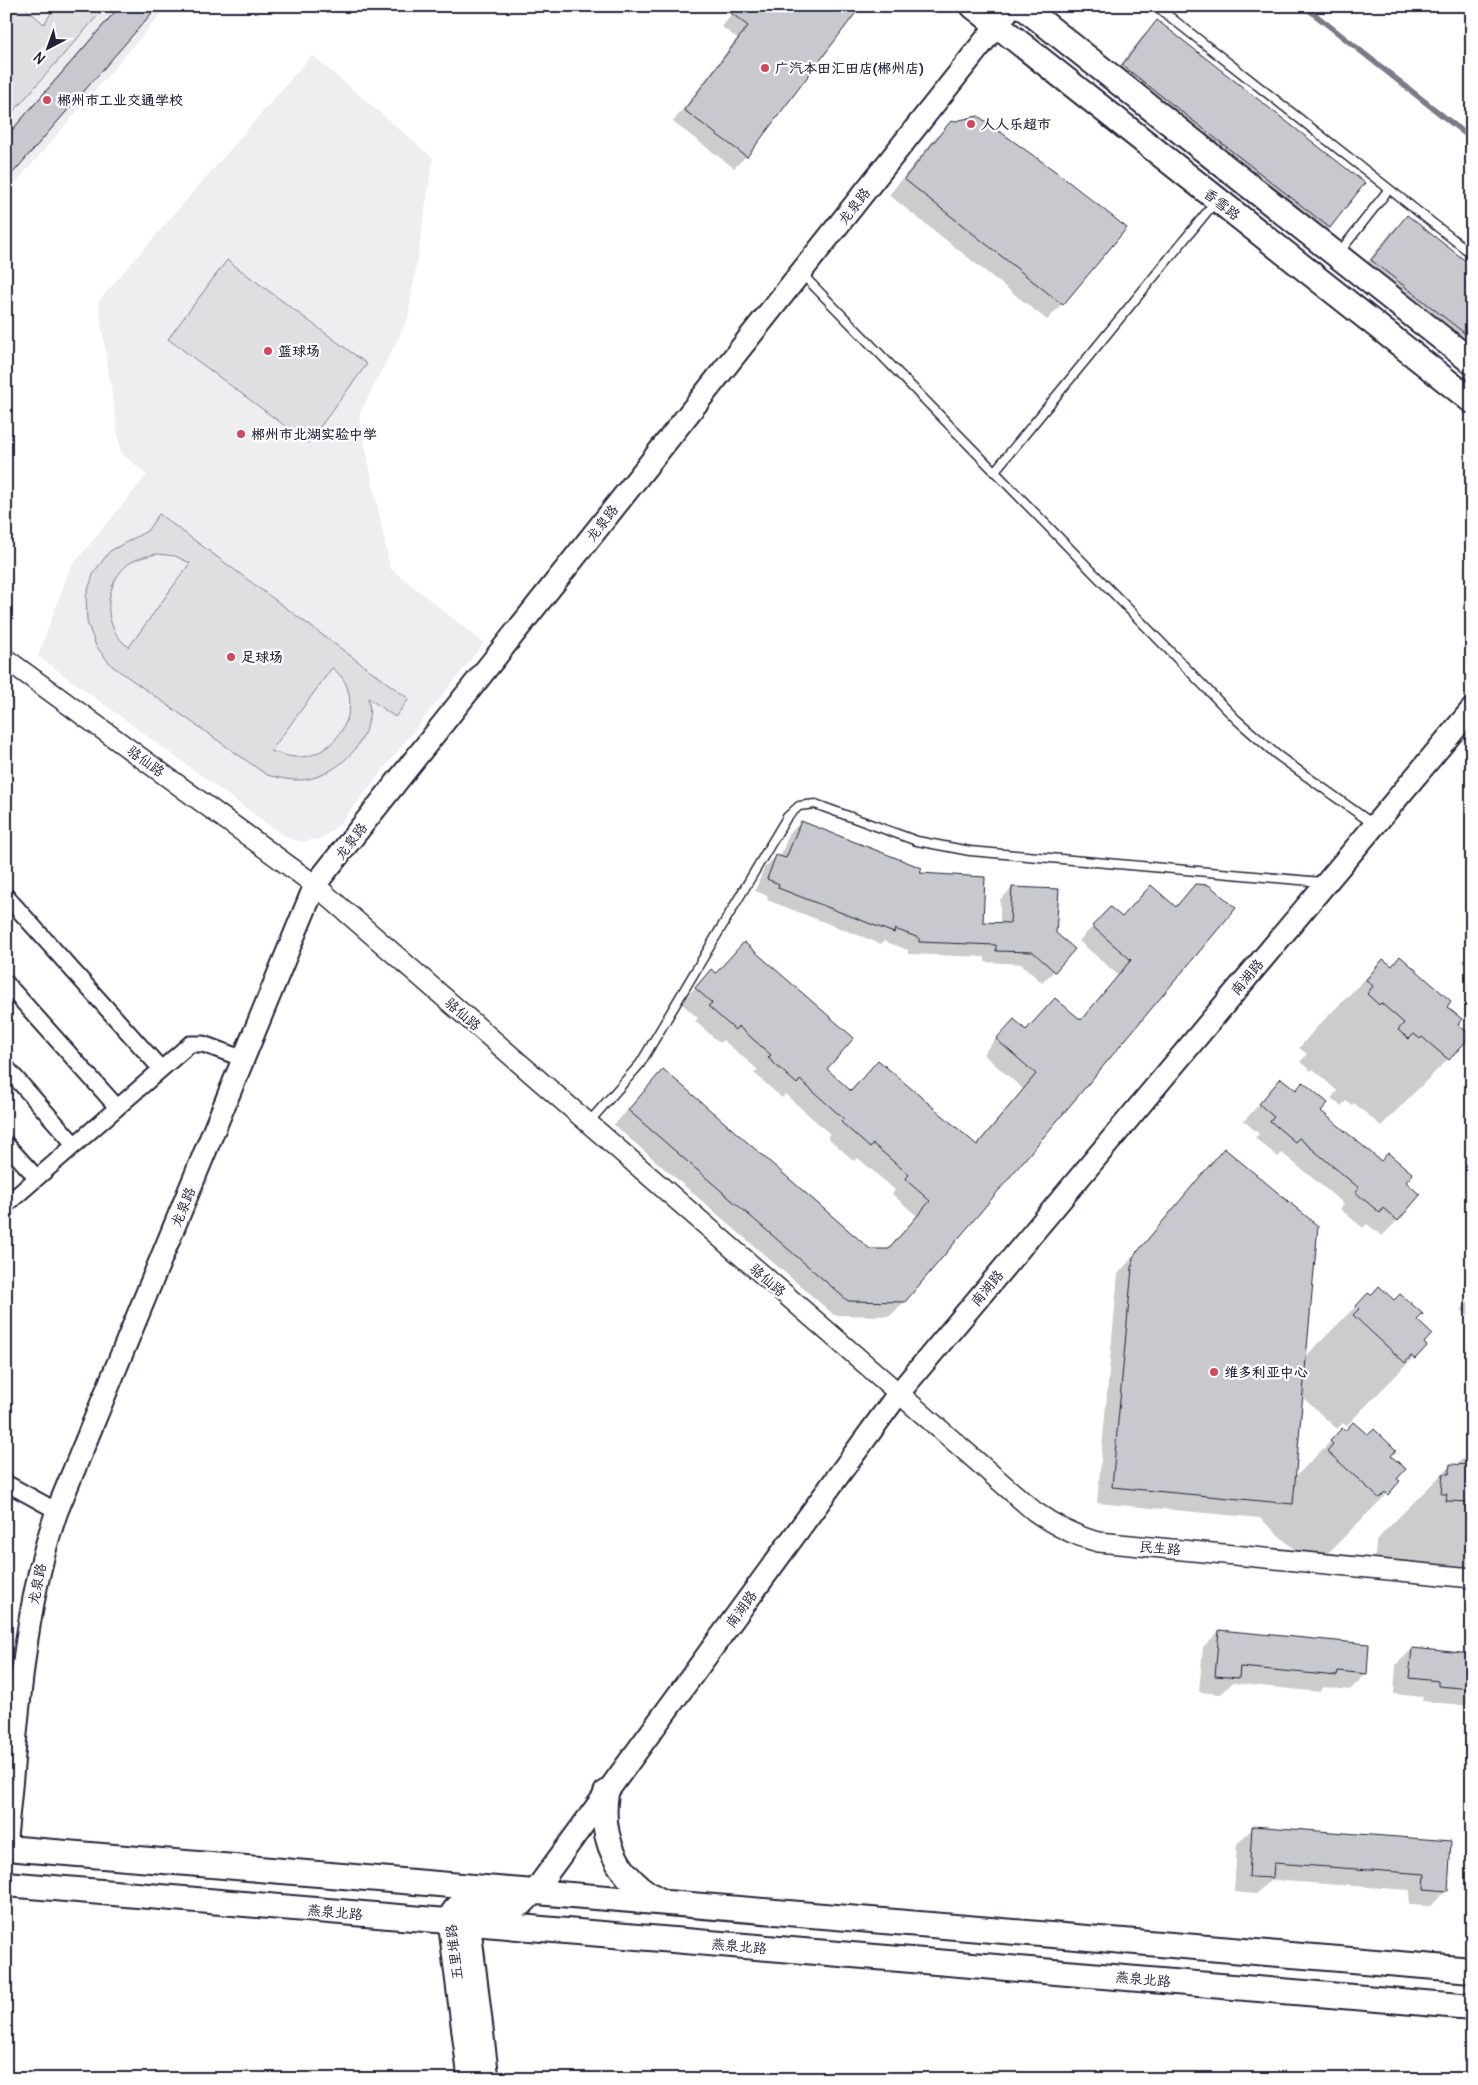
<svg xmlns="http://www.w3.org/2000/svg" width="1478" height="2085" viewBox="0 0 1478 2085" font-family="Delius,'LXGW WenKai TC',sans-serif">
	<rect width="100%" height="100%" fill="#fff"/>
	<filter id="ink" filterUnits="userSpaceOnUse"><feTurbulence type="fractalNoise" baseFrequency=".02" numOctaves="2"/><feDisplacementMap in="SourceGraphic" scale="10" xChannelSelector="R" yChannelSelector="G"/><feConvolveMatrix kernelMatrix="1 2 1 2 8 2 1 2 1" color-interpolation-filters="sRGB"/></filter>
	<g filter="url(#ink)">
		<!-- built -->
		<path fill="#eeeef1" d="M6,6h162l-162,188z
			M312,55l121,103 -25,161 -49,96 31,153 94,75 -145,182 -17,13 -19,4 -9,-2 -16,-8 -240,-176 32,-88 77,-93 -26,-22 -23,-151z"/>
		<!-- green -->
		<path fill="#dfdfe2" stroke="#80808e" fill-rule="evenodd" d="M6,6h17l21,18 12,-18h50l-100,114z
			M227,260l140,104 -59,79 -140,-104z
			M159,514l250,185 -14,18 -27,-19c9,34 -21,69 -52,79 -16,6 -33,2 -49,-2l-155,-109 -16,-20 -9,-24 -1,-26 8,-24 16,-21 37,-20zM158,554l17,2 15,7 -61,84c-27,-18 -26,-60 -3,-81 9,-8 21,-10 32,-12zM332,668c37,26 11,86 -31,89 -10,1 -20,-3 -30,-6z"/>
		<!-- shadow -->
		<path fill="#0003" d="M119,6h31l-144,173v-43z
			M737,6l121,2 -112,148 -12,12 -61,-46 64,-84 -15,-11z
			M1157,22l206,161 -34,45 -16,15 -206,-161 34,-44z
			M951,123l111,181 -15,16 -158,-125 45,-56z
			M1407,217l65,51v99l-116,-90 35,-45z
			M801,822l117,53 64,48 18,1v-24l12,-12 42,83 -12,12 -21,-19 -36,-2v-5l-77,-3v-4l-24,-9 -3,3 -114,-44 1,-4 -13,-5 9,-23 12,-12 4,1 9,-23z
			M1196,885l-292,417 -14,14 -56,-1 -220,-190 49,-54 207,179h17l30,-34 -25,-22 3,-4 -37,-32 -4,3 -27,-24 3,-3 -45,-40 -3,4 -28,-25 4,-3 -35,-30 -3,3 -25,-22 3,-3 -17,-15 30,-33 139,121 28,-30 97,85 48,-57 -40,-35 16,-19 26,-4 30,-32 25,22 38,-46 -39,-34 31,-33 11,10 30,-32 24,21z
			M1400,957l45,50 11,18 -8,34 -67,67 -27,-23 -2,2 -6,-4 -5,5 -10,-8 6,-7 -24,-22 -2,2 -11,-9 7,-8 -8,-6 17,-20 67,-67 8,6z
			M1281,1080l123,102 -6,38 -16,16 -15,-12 -4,4 -23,-19 4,-5 -62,-51 -4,4 -23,-19 4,-4 -15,-13z
			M1224,1150l81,207 63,-63 47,27 7,22 3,3 -79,80 -3,-3 -6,6 -36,-33 -7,82 48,-48 26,7 21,19 7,23 -9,15 -67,67 -9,4 -51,-47 -163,-15 21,-229z
			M1472,1297v22l-11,-9z
			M1466,1455l6,1v113l-97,-8 1,-19 7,-9 68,-68 5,1z
			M1219,1631l147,43 -16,16 -26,-3 -4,5 -88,-9 -11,11 -22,-2 4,-45z
			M1412,1649l60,6v51l-50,-5 1,-4 -29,-3 2,-29z
			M1253,1828l197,14 -3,48 -16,16 -22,-1 1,-15 -85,-6 -55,-4 -14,14 -22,-2 3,-48z"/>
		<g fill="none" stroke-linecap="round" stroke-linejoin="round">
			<!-- stream -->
			<path stroke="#7a7a88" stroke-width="5.5" d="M1304,6l168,133"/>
		</g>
		<!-- building -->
		<path fill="#c8c8cf" stroke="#22223b" d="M120,6h38l-152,175v-44z
			M722,6h139l-114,151 -63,-47 64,-84z
			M1157,20l208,163 -35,45 -208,-163z
			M978,116l77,55 72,57 -64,77 -159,-126 46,-57z
			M1407,215l65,51v73l-101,-79z
			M801,821l121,47 -2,5 65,4 -2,45 27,1 2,-36 47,2 -3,44 19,16 -20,23 -22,-20 -37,-1v-6l-77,-3v-4l-24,-9 -1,4 -116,-45 1,-4 -12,-5 9,-24 10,3z
			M1195,884l14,1 27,23 -331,394 -57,-1 -220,-191 35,-41 207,180h19l41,-48 -25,-22 4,-4 -36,-31 -3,4 -29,-26 3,-3 -28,-25 -16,-14 -3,4 -29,-26 3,-3 -33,-29 -3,4 -27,-24 4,-3 -17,-15 16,-19 5,4 28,-31 110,96 -27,31 24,22 27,-31 99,85 59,-71 -40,-35 18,-20 12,11 29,-32 26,22 50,-60 -39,-34 18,-19 12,10 29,-32 25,22z
			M1400,956l51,45 -4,6 15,12 -4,5 13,12 -22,24 -27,-23 -2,2 -6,-5 -5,5 -11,-9 6,-7 -23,-20 -2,2 -12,-11 6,-8 -7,-6 17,-21 9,7z
			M1281,1078l15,12 7,-8 25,21 -7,8 60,50 7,-8 25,21 -7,8 14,13 -22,26 -15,-13 -3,5 -25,-21 4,-4 -60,-50 -4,4 -25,-21 4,-4 -15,-13z
			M1224,1148l94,78 -25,278 -181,-17 21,-230z
			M1379,1286l15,14 6,-6 23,20 -6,6 15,14 -8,9 3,3 -12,13 -4,-3 -6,7 -52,-48 6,-6 -3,-3 12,-13 3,2z
			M1353,1422l15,13 6,-6 22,21 -5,6 15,13 -9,10 3,2 -12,14 -3,-3 -6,6 -52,-47 6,-7 -3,-3 12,-13 3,3z
			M1450,1464l22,1v37l-26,-1 1,-7h-6l2,-20h6z
			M1219,1630l150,14 -2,30 -29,-3 -1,5 -97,-9 -1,11 -24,-2z
			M1412,1648l60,6v35l-34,-3v-5l-29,-3z
			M1252,1826l199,15 -3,50 -24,-2 1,-15 -83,-6 -68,-5 -1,15 -24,-1z"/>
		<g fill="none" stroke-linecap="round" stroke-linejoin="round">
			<!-- service casing -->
			<g stroke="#22223b" stroke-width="11">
				<path id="service" d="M1156,6l316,248
					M1338,254l51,-65
					M801,273l436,447 40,35 96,69
					M994,472l222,-271
					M589,1122l51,-58 147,-247 12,-11 16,-2 102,37 53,10 352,31"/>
			</g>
			<!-- minor casing -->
			<g stroke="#22223b" stroke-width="19">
				<path id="minor" d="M6,896l155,173
					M6,983l111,124
					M6,1067l69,78
					M6,1144l31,34
					M6,1205l184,-161h13l41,15
					M6,1483l51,28"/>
			</g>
			<!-- tertiary casing -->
			<g stroke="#22223b" stroke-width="22">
				<path id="tertiary" d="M6,659l309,226 719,626c21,15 40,25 65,31l373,36"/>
			</g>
			<!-- secondary casing -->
			<g stroke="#22223b" stroke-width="25">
				<path id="secondary" d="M6,1837c12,-108 15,-223 51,-326l258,-626 697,-879
					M469,2079l-20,-158c4,-24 28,-20 47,-19
					M488,2079l-19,-159 4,-5 41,-7 9,-4 8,-8 367,-502 574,-685"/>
			</g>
			<!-- primary casing -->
			<g stroke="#22223b" stroke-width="28">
				<path id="primary" d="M973,6l499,395
					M1022,6l450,356
					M606,1793c-7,46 12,87 55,108
					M6,1848l1466,122
					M6,1884l1466,123"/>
			</g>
			<!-- service -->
			<use href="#service" stroke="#fff" stroke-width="8"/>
			<!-- minor -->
			<use href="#minor" stroke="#fff" stroke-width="15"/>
			<!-- tertiary -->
			<use href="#tertiary" stroke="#fff" stroke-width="19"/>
			<!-- secondary -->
			<use href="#secondary" stroke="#fff" stroke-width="21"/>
			<!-- primary -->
			<use href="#primary" stroke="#fff" stroke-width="24"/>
		</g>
	</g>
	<!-- markers -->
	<g fill="#d1495b" stroke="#fff" stroke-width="2">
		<circle cx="765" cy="68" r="5"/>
		<circle cx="47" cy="100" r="5"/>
		<circle cx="971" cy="124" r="5"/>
		<circle cx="268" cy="351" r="5"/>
		<circle cx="241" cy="434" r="5"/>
		<circle cx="231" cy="657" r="5"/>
		<circle cx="1214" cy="1372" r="5"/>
	</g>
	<g text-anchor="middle" stroke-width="4.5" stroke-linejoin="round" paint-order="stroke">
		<!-- poi labels -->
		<g font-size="14" font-weight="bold" fill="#22223b" stroke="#fff" text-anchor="start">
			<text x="775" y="73">广汽本田汇田店(郴州店)</text>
			<text x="57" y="105">郴州市工业交通学校</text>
			<text x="981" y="129">人人乐超市</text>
			<text x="278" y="356">篮球场</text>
			<text x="251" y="439">郴州市北湖实验中学</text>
			<text x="241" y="662">足球场</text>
			<text x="1224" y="1377">维多利亚中心</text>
		</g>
		<!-- street labels -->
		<g font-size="14" fill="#22223b" stroke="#fff">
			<text transform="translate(1222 204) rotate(38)" y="5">香雪路</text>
			<text transform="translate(854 206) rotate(-52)" y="5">龙泉路</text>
			<text transform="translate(602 523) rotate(-52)" y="5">龙泉路</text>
			<text transform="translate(146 761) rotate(36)" y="5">骆仙路</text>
			<text transform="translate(351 841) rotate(-52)" y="5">龙泉路</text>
			<text transform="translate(1247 977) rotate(-50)" y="5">南湖路</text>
			<text transform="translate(463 1014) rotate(41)" y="5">骆仙路</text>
			<text transform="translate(183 1207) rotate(-68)" y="5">龙泉路</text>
			<text transform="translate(768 1280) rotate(41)" y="5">骆仙路</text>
			<text transform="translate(987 1288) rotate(-50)" y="5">南湖路</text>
			<text transform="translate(1160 1548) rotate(5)" y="5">民生路</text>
			<text transform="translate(37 1584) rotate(-79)" y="5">龙泉路</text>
			<text transform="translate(741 1609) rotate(-54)" y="5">南湖路</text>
			<text transform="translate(335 1912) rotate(5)" y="5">燕泉北路</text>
			<text transform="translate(739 1946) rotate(5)" y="5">燕泉北路</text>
			<text transform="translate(454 1952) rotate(-97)" y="5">五里堆路</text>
			<text transform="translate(1143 1979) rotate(5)" y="5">燕泉北路</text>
		</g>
	</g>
	<!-- margin -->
	<rect width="1478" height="2085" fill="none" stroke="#fff" stroke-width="25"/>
	<rect x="12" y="12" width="1453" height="2060" fill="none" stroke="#22223b" stroke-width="2" filter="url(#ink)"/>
	<!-- north arrow -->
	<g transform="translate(48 48) rotate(221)" stroke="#ffffff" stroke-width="4" paint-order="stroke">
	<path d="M0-4L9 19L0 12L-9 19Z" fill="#22223b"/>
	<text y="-8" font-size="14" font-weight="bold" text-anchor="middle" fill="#22223b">N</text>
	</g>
</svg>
